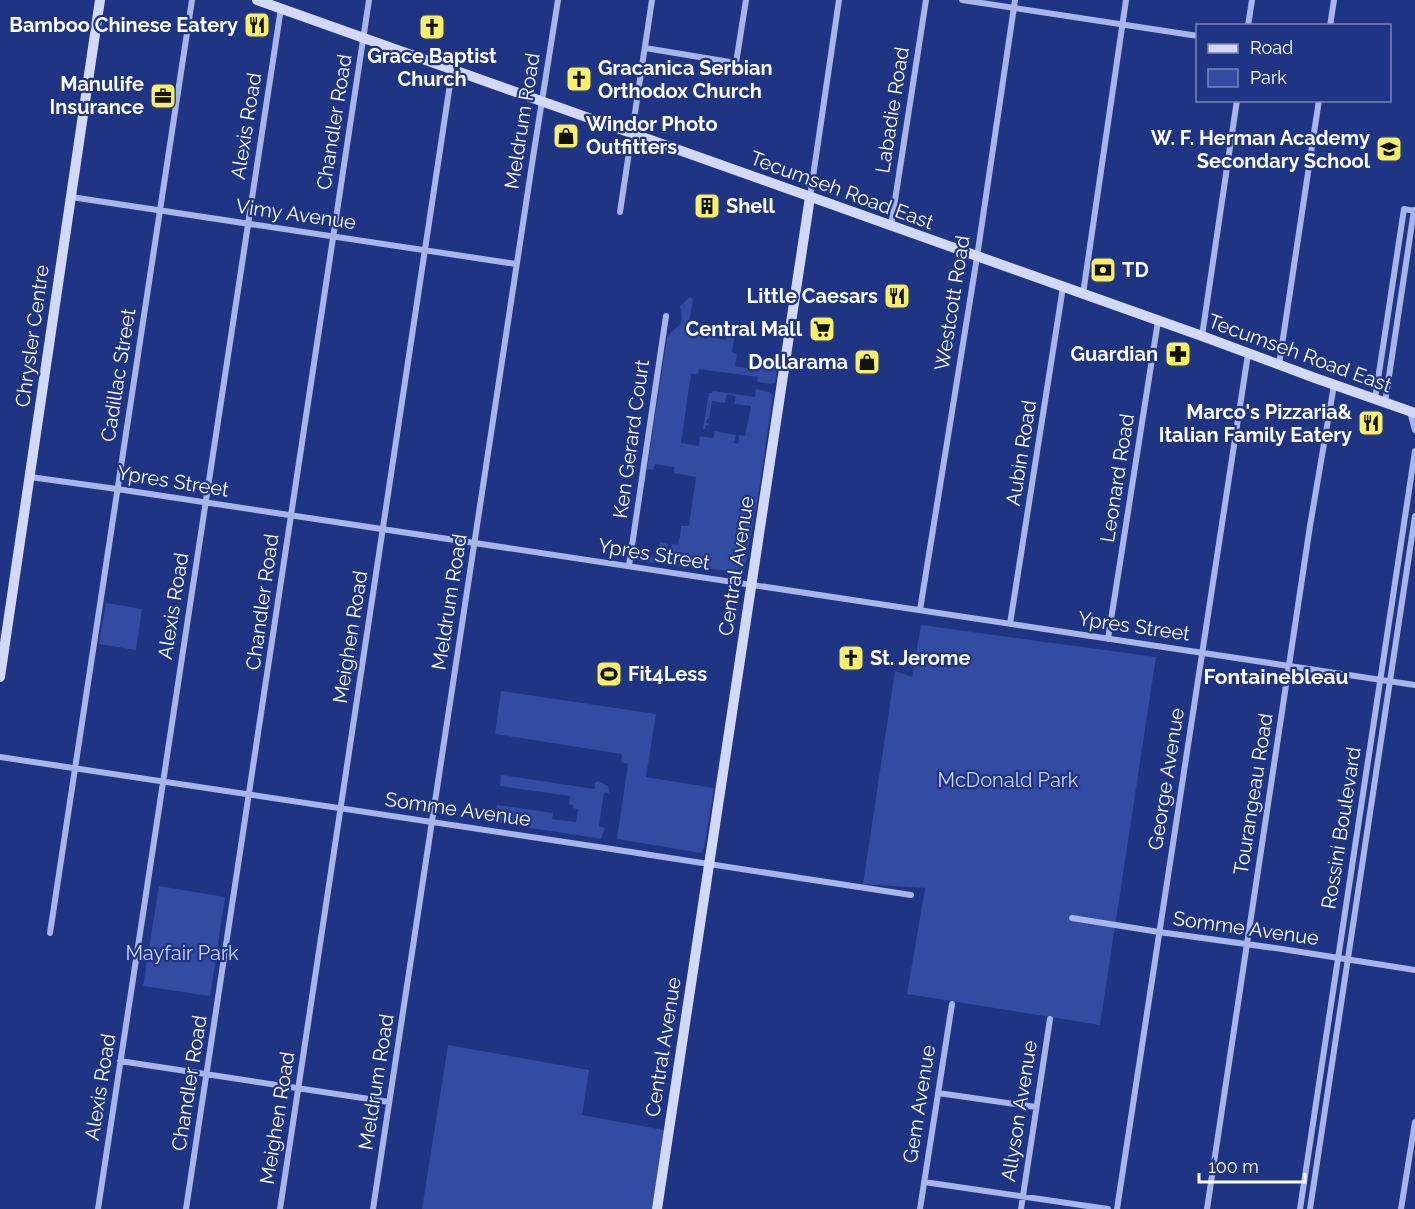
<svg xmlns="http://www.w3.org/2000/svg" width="1415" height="1209" viewBox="0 0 1415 1209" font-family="Raleway,sans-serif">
	<rect width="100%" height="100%" fill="#1f3483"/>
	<!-- green -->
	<path fill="#334ba1" d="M690,297l3,2 -6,34 39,7 3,-15h2l-1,8 5,1 -3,18 5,2 -2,12 22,4 2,-12 19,2 -3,23 -5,1 -13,-2 1,-5 -59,-8 -1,5h-7l-10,69 18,3 1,-10 13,2 2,-7 21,4 -2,8 4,1 1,-6 -1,-3 7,1 6,-30 -17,-2 2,-8 -9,-2 -2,9 -13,-2 -3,18h-2l-1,4h3l-1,2h-2l-1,4h-2l6,-36h3l1,-2 42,6 1,-8 13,3 4,3 -15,102 -14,75 -68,-6 -37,-5 -2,-2 1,-5 20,2 2,-14 8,2v3l3,1 1,-4 6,1 1,-6 1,-1 1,-12h8l7,-49 -22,-4v-6l-19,-3 -2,6 -6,-1 20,-131c9,-15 19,-8 13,-32z
		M106,603l36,6 -6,41 -37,-6z
		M921,625l235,32 -56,368 -193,-31 18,-106 -62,-4 32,-213 17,6z
		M501,691l155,23 -10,63 68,11 -10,60 -3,5 -84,-14 11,-75 -7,-2 1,-8 -127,-20z
		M501,775l93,14 1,-6 3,-2 10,5 1,7 -5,-1 -5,34 6,2 -4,11 -107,-17 -6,1v-10h7l2,-8 56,8 -1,6 24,3 2,-13 -5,-1v-3l-4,-1 1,-8 -70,-10z
		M159,886l66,11 -15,99 -67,-10z
		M448,1045l141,25 -7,45 82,15 -12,79h-230z"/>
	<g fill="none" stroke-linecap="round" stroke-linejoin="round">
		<!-- street -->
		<path stroke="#a7b5e9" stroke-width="6" d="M962,0l236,36
			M1248,26l4,-26
			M1330,26l4,-26
			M645,48l91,15 10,-63
			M71,197l445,67
			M810,197l29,-197
			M620,212l32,-212
			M891,226l35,-226
			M1083,294l43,-294
			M1202,336l35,-236
			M1279,365l40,-265
			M1375,399l29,-190 11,2
			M1385,403l29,-193
			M1410,412l5,18
			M30,477l87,12 1298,196
			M629,566l37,-250
			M920,610l57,-353 38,-257
			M1010,624l53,-337
			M1108,639l50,-318
			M0,757l605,91 306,47
			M1072,918l87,14 123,17 133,21
			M50,933l142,-933
			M120,1061l269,41
			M938,1093l98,14
			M924,1182l184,27
			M98,1209l183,-1201
			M186,1209l183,-1209
			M280,1209l170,-1125 4,-13
			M373,1209l161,-1058 24,-151
			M920,1209l32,-205
			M1021,1209l29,-190
			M1117,1209l131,-855
			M1207,1209l103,-683 24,-141
			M1300,1209l115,-758
			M1310,1209l105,-693
			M1401,1209l14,-87"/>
		<!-- secondary -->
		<path stroke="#d2d9f7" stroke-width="10" d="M257,0l945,336 113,42 100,35
			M0,677l100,-677
			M657,1209l153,-1012"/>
	</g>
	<!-- icons -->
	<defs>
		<g id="restaurant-square" transform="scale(1.35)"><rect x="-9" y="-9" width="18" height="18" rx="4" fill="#f7ef67" stroke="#1f3483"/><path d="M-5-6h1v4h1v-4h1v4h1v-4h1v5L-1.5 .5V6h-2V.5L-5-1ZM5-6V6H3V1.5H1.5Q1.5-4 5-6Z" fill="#111"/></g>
		<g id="church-square" transform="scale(1.35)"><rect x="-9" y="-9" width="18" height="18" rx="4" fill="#f7ef67" stroke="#1f3483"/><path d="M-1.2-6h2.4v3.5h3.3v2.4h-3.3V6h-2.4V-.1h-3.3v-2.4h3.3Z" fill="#111"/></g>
		<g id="office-square" transform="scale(1.35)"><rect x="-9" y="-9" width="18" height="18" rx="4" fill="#f7ef67" stroke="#1f3483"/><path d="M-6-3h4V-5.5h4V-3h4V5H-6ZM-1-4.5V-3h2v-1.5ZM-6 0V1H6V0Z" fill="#111"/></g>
		<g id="shop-square" transform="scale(1.35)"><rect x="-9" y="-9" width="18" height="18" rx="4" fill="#f7ef67" stroke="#1f3483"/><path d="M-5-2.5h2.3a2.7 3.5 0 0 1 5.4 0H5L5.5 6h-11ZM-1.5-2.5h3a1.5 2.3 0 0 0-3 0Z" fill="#111"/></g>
		<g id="school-square" transform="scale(1.35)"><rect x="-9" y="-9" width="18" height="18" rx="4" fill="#f7ef67" stroke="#1f3483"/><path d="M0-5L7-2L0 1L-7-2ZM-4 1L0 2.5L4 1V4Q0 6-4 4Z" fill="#111"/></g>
		<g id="building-square" transform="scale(1.35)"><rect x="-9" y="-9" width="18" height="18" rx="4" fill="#f7ef67" stroke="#1f3483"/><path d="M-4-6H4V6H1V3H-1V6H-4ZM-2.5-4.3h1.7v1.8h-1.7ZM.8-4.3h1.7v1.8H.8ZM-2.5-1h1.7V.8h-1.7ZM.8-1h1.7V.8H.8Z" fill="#111"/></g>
		<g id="bank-square" transform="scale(1.35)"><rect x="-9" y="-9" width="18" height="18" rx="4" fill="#f7ef67" stroke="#1f3483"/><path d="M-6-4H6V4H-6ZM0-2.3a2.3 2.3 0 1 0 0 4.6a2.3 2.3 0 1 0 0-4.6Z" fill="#111"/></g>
		<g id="supermarket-square" transform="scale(1.35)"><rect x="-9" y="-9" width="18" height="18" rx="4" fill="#f7ef67" stroke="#1f3483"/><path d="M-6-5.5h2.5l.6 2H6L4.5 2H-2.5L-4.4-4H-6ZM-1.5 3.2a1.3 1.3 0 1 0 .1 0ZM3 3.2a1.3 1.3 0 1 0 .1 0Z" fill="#111"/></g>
		<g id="pharmacy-square" transform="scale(1.35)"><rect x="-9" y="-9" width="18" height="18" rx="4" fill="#f7ef67" stroke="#1f3483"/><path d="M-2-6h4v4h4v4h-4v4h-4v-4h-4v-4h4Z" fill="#111"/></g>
		<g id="stadium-square" transform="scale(1.35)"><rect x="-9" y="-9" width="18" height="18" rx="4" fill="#f7ef67" stroke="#1f3483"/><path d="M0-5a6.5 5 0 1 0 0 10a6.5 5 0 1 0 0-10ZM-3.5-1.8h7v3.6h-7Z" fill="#111"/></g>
	</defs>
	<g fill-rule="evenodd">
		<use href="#restaurant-square" x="257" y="25"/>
		<use href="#church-square" x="432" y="27"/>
		<use href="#church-square" x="579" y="79"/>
		<use href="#office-square" x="163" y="96"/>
		<use href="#shop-square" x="566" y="136"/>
		<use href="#school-square" x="1389" y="149"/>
		<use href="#building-square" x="707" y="206"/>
		<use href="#bank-square" x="1103" y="270"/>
		<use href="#restaurant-square" x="897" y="296"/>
		<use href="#supermarket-square" x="822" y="329"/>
		<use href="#pharmacy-square" x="1178" y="354"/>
		<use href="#shop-square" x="867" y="362"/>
		<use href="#restaurant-square" x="1371" y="423"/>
		<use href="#church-square" x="851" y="658"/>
		<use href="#stadium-square" x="609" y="674"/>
	</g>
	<g text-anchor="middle" stroke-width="4.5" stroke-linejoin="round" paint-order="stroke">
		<!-- poi labels -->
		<g font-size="20" font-weight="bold" fill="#fff" stroke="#1f3483" text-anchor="end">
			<text x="238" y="32">Bamboo Chinese Eatery</text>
			<text x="432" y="63" text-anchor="middle">Grace Baptist<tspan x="432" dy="23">Church</tspan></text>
			<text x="598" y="75" text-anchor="start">Gracanica Serbian<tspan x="598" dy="23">Orthodox Church</tspan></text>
			<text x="144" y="91">Manulife<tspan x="144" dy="23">Insurance</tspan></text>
			<text x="586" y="131" text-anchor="start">Windor Photo<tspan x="586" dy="23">Outfitters</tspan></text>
			<text x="1370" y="145">W. F. Herman Academy<tspan x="1370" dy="23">Secondary School</tspan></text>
			<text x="726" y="213" text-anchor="start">Shell</text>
			<text x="1122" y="277" text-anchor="start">TD</text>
			<text x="878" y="303">Little Caesars</text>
			<text x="802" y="336">Central Mall</text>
			<text x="1158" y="361">Guardian</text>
			<text x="848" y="369">Dollarama</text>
			<text x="1352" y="419">Marco's Pizzaria&amp;<tspan x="1352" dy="23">Italian Family Eatery</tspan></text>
			<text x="870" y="665" text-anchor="start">St. Jerome</text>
			<text x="628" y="681" text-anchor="start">Fit4Less</text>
		</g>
		<!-- street labels -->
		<g font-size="20" fill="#fff" stroke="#1f3483">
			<text transform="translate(892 110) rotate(-81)" y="7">Labadie Road</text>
			<text transform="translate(522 121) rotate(-81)" y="7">Meldrum Road</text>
			<text transform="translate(334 122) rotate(-81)" y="7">Chandler Road</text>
			<text transform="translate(246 126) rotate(-81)" y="7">Alexis Road</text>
			<text transform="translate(842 190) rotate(20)" y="7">Tecumseh Road East</text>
			<text transform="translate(296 214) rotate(8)" y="7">Vimy Avenue</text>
			<text transform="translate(952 303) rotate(-81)" y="7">Westcott Road</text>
			<text transform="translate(32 336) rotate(-82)" y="7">Chrysler Centre</text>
			<text transform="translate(1300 353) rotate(20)" y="7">Tecumseh Road East</text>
			<text transform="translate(118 375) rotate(-81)" y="7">Cadillac Street</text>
			<text transform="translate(631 439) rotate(-82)" y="7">Ken Gerard Court</text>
			<text transform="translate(1021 453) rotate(-81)" y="7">Aubin Road</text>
			<text transform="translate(1117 478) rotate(-81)" y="7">Leonard Road</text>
			<text transform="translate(173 481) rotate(9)" y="7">Ypres Street</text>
			<text transform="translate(654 554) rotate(9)" y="7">Ypres Street</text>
			<text transform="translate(736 566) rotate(-81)" y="7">Central Avenue</text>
			<text transform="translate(262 602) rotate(-82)" y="7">Chandler Road</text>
			<text transform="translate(449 602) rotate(-81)" y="7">Meldrum Road</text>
			<text transform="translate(173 606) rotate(-81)" y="7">Alexis Road</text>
			<text transform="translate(1134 626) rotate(8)" y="7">Ypres Street</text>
			<text transform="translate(350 637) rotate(-81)" y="7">Meighen Road</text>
			<text transform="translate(1166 779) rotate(-81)" y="7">George Avenue</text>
			<text transform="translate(1253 794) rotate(-81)" y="7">Tourangeau Road</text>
			<text transform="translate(458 809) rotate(8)" y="7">Somme Avenue</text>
			<text transform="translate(1341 828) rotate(-81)" y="7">Rossini Boulevard</text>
			<text transform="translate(1246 928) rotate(8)" y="7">Somme Avenue</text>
			<text transform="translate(663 1047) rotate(-81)" y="7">Central Avenue</text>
			<text transform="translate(376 1082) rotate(-81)" y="7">Meldrum Road</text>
			<text transform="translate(189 1083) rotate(-81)" y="7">Chandler Road</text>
			<text transform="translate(100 1087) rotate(-81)" y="7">Alexis Road</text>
			<text transform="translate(919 1104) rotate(-81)" y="7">Gem Avenue</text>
			<text transform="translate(1019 1111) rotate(-81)" y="7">Allyson Avenue</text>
			<text transform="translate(277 1118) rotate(-81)" y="7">Meighen Road</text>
		</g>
		<!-- park labels -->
		<g font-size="20" fill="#cbd5f7" stroke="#1f3483">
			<text x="1008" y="787">McDonald Park</text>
			<text x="182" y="960">Mayfair Park</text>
		</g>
		<!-- neighbourhood labels -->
		<g font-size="21" font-weight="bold" fill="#fff" stroke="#1f3483">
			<text x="1276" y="684">Fontainebleau</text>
		</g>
	</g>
	<!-- legend -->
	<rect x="1196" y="24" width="195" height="78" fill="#1f3483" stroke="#7985b5" stroke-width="1.5"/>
	<rect x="1208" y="44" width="30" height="9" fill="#d2d9f7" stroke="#7985b5" stroke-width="1.5"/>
	<text x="1250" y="54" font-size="18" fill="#ffffff">Road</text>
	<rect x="1208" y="69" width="30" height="18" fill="#334ba1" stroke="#7985b5" stroke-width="1.5"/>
	<text x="1250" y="84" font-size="18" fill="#ffffff">Park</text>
	<!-- scale -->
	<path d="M1199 1173v9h106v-9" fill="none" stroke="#ffffff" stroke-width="3"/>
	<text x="1208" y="1173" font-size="18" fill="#ffffff" stroke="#1f3483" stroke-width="4.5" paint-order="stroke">100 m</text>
</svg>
